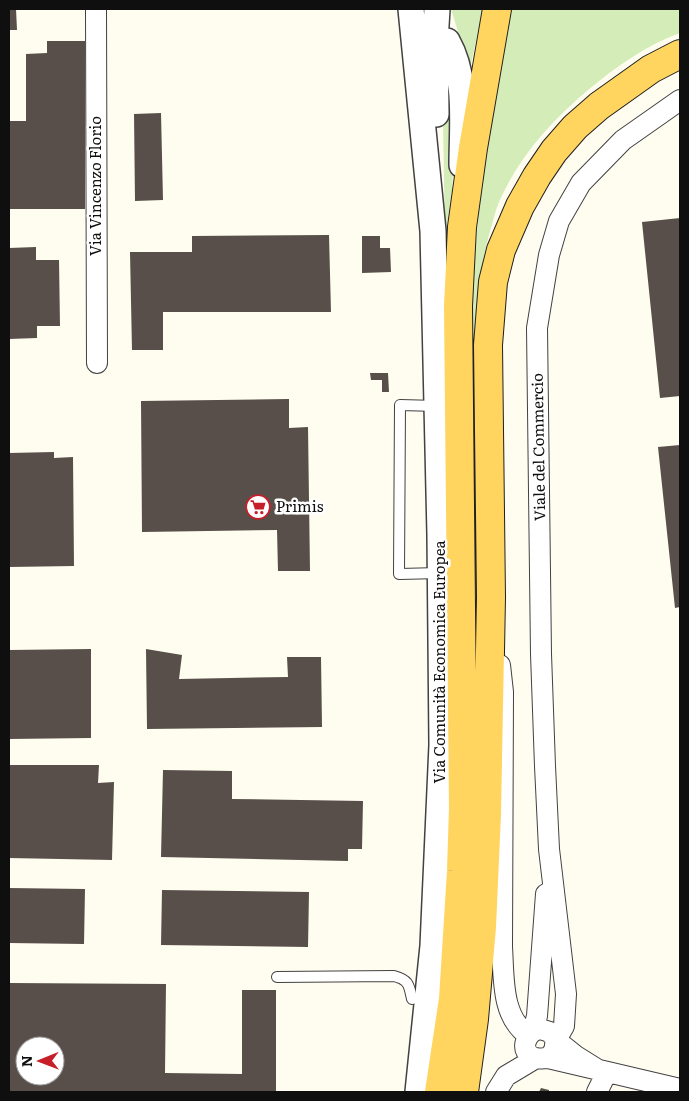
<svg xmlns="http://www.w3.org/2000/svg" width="689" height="1101" viewBox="0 0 689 1101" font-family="Literata,serif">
	<rect width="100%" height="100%" fill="#fffcf0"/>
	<!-- green -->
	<path fill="#d4ecb7" d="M451,9h32l-12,55h-3z
		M506,9h174v24c-34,12 -64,34 -92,57 -37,31 -70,68 -89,112 -4,9 -6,20 -9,29 -18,65 -17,133 -17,200l-3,-128 13,-136z
		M442,59h5l7,93 -2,38 -7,49z"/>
	<!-- building -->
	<path fill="#584f4a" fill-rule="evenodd" d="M9,9h7l1,21h-8z
		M47,41h38v168h-76v-88h17v-67l21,-1z
		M161,113l2,87 -28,1 -1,-87z
		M680,218v178l-20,2 -18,-176z
		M329,235l2,77h-168v38h-31l-2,-98h62v-16z
		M362,236h18v12h10l1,24 -29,1z
		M36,247v13h23l1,66h-23v12l-28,1v-91z
		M370,373h18l1,19h-7v-12h-11z
		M289,399v29l19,-1 2,144h-32l-1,-41 -135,2 -1,-131z
		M680,445v162l-5,1 -17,-161z
		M54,452v6l19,-1 1,109 -65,1v-114z
		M91,649v89l-82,1v-89z
		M146,649l36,6 -3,24 109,-2 -1,-20h34l1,70 -175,2z
		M9,765h90l-1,18 16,-1 -2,78 -103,-2z
		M163,770l69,1v28l131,2 -1,48h-14v12l-187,-4z
		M9,888l76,1 -1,55 -75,-1z
		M162,890l147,2 -1,55 -147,-2z
		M9,983l157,1 -1,89 77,1v-84h34v102h-267zM25,1046h30v30h-30z
		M541,1088l8,2v2h-10z"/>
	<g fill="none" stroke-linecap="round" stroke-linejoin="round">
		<!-- service casing -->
		<g stroke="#424242" stroke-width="12">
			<path id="service" d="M437,406l-37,-1 -1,169 41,-1
				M277,977l117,-1c15,4 15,9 18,23"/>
		</g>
		<!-- minor casing -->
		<g stroke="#424242" stroke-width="22">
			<path id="minor" d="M96,9l1,354
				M500,665l3,27 -1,255c2,29 -1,70 26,88
				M540,1029l10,3 6,8 -2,11 -6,7c-4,0 -9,1 -13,0 -17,-5 -10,-26 5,-29z
				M533,1031l4,-15 9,-122
				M548,1058l132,31
				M600,1071l-24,-15 -20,-16 8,-14 2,-32 -17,-145 -4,-83 -4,-112 -4,-326 12,-73 10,-34 22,-38 42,-43 57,-40
				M496,1092l10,-16 30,-18
				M597,1092l10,-20"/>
		</g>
		<!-- tertiary casing -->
		<g stroke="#424242" stroke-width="28">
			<path id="tertiary" d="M411,9l22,222 7,304 2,210 -9,201 -15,146
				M435,42l5,-2 7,1c21,37 15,83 15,124
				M436,114l-1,-72 2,-33"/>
		</g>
		<!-- primary casing -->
		<g stroke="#202020" stroke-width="30">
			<path id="primary" d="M439,1092l14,-93 8,-128 2,-63 -5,-502 4,-79 11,-79 24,-139
				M464,1092l10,-73 8,-92 5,-113 4,-217 -3,-252 5,-63 8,-32 19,-44 17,-30 17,-25 21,-24 24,-21 52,-37 29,-15"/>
		</g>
		<!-- service -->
		<use href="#service" stroke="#fff" stroke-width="10"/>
		<!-- minor -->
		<use href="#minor" stroke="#fff" stroke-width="20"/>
		<!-- tertiary -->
		<use href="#tertiary" stroke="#fff" stroke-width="25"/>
		<!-- primary -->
		<use href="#primary" stroke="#ffd560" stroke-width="28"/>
	</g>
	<!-- icons -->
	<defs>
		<g id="supermarket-ring" transform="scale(1.25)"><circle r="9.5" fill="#fff" stroke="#c71f2a" stroke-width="1.5"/><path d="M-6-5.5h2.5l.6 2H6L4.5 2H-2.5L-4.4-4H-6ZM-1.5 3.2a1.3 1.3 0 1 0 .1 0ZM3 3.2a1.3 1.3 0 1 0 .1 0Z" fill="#c71f2a"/></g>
	</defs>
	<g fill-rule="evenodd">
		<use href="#supermarket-ring" x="258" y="507"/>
	</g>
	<g text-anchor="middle" stroke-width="5" stroke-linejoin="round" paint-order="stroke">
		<!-- street labels -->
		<g font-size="15" fill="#0f0f0f" stroke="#fff">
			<text transform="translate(96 186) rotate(-90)" y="5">Via Vincenzo Florio</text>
			<text transform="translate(539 447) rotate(-91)" y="5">Viale del Commercio</text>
			<text transform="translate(440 662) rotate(-90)" y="5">Via Comunità Economica Europea</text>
		</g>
		<!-- poi labels -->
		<g font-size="15" fill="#0f0f0f" stroke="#fff" text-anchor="start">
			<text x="276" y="512">Primis</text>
		</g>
	</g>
	<!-- border -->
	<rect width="689" height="1101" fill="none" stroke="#0f0f0f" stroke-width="20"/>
	<!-- north arrow -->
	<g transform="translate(40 1061) rotate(269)"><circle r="24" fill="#ffffff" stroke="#9f9f9f"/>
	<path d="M0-4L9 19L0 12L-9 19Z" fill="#c71f2a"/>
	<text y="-8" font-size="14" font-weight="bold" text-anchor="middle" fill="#0f0f0f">N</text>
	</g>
</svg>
